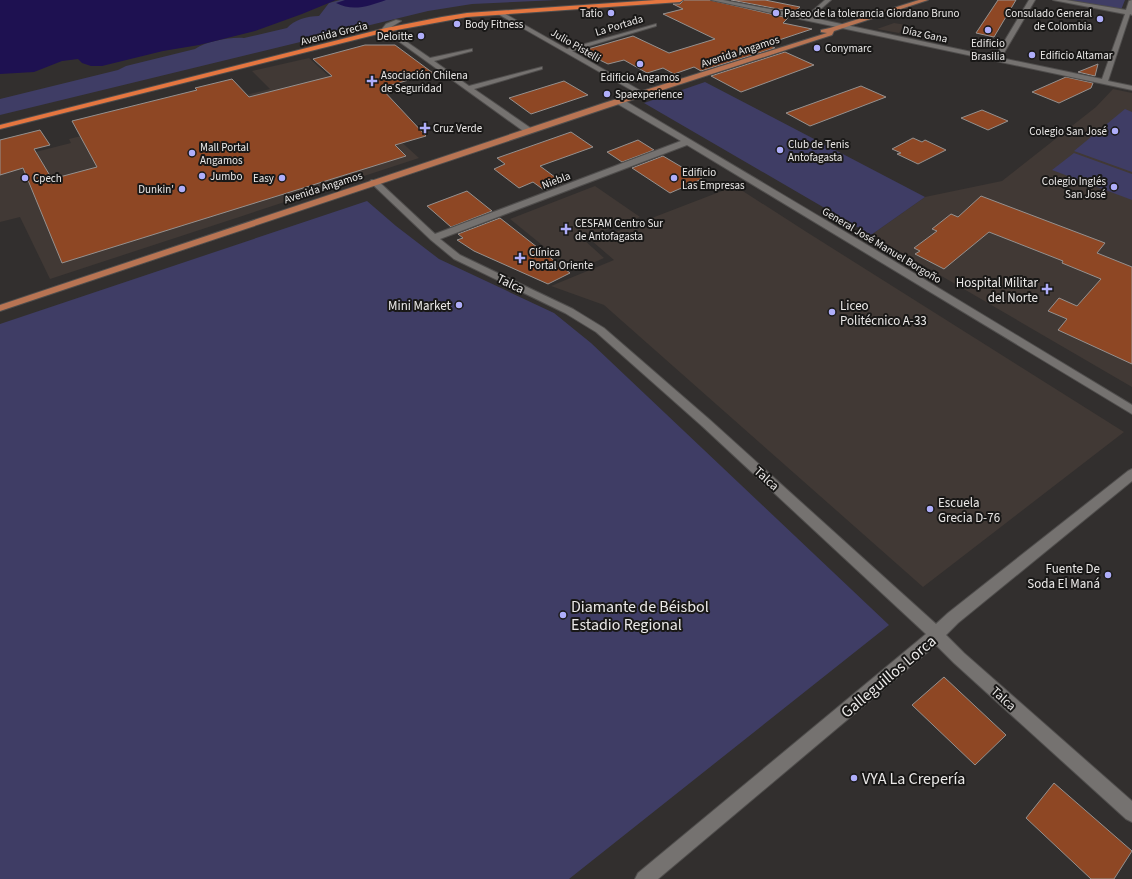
<svg xmlns="http://www.w3.org/2000/svg" width="1132" height="879" viewBox="0 0 1132 879" font-family="'Source Sans 3',sans-serif">
	<rect width="100%" height="100%" fill="#322f2e"/>
	<!-- built -->
	<path fill="#413935" d="M894,23l12,2 -7,8 -22,-4z
		M309,58l110,100 -369,121 -30,-62 -20,5v-61l71,-18 -2,-4 201,-50 -18,-18z
		M1113,89l19,4v294l-261,-152 54,-38 77,-16 94,-74z
		M595,186l45,31 -57,22 21,19 -30,13 -64,-52z
		M735,186l70,45 319,201 -201,155 -319,-282 -53,-19 63,-26 -22,-19z"/>
	<!-- green -->
	<path fill="#3f3d65" d="M340,0h217l-85,4 -44,7 -428,104v-16l118,-29 8,-4 69,-17c13,-8 34,-12 49,-11l43,-10c7,-8 20,-12 32,-12l10,-13z
		M1068,0h57l-4,10z
		M705,82l220,115 -54,38 -227,-132z
		M1125,109l7,3v60l-58,-21z
		M1074,153l58,21v26l-80,-30z
		M367,201l29,25 43,33 115,54 37,30 298,282 -320,254h-569v-555z"/>
	<!-- water -->
	<path fill="#1e1151" d="M0,0h336l-34,14 -47,17 -56,14 -36,6 -61,15h-11l-9,-3 -4,-4 -16,2 -28,11 -34,2z
		M345,0h41c-17,6 -33,12 -50,3z"/>
	<!-- building -->
	<path fill="#8e4724" stroke="#95918f" d="M684,0h26l78,18 -5,5 29,6 -45,15 8,4 -74,23 -7,-4 -20,7 -11,-6 -16,5 -23,-13 -16,4 -27,-13 52,-15 36,17 46,-14 -52,-25 20,-5 -10,-5h7z
		M731,0h34l35,7 -6,5z
		M998,0h18l-22,37 -18,-4z
		M365,45h30l38,28 -52,15 45,48 -31,9 11,11 -344,107 -39,-95 -23,7v-35l40,-10 10,15 -16,4 18,30 45,-12 -25,-46 125,-31 -2,-2 37,-9 17,18 83,-21 -19,-17z
		M785,52l29,13 -73,27 -30,-16z
		M1098,64l-3,12 -17,-4z
		M1066,77l27,6 -2,5 -32,15 -27,-11z
		M564,81l24,14 -57,19 -22,-16z
		M861,86l25,11 -76,29 -24,-13z
		M982,110l26,11 -20,9 -27,-12z
		M571,132l22,15 -53,19 23,17 -19,7 -11,-8 -14,6 -25,-19 11,-5 -8,-6z
		M913,138l9,4 3,-2 21,10 -28,14 -21,-10 4,-1 -9,-4z
		M638,140l16,10 -32,12 -15,-10z
		M663,156l39,23 -32,14 -38,-25z
		M467,191l25,20 -41,16 -24,-21z
		M981,196l124,47 -8,10 35,14v97l-74,-34 9,-11 -19,-8 11,-13 18,8 24,-27 -39,-16 1,-2 -74,-29 -45,37 -29,-15 5,-3 -6,-3 23,-17 -5,-2 19,-15 7,3z
		M500,218l70,55 -22,11 -74,-33 -17,-11 6,-2 -5,-4z
		M944,677l62,58 -31,30 -63,-60z
		M1054,783l78,68 -18,28h-23l-65,-61z"/>
	<g fill="none" stroke-linecap="round" stroke-linejoin="round">
		<!-- minor casing -->
		<g stroke="#504e4d" stroke-width="2">
			<path id="minor" d="M711,0h12l88,17 -1,-4 15,-13h6l-16,14 3,5 177,38 34,-57h6l-34,58 101,21 23,-65 -72,-14h13l60,10 3,-9 3,-1v15l-2,-1 -22,67 24,5v4z
				M500,11l67,38 89,-25v2l-84,25 74,43 -2,1h-4l-142,-81 -1,-1z
				M396,20l5,1 -13,8 42,29 42,-9v2l-38,10 35,25 73,-19v2l-68,20 58,40v4h-6l-143,-103 -1,-1 4,-5z
				M616,99h6l252,150 258,156v9l-445,-269 -247,94 20,16 113,54 31,19 106,92 226,204 12,-11 180,-142 4,-2v12l-174,142 -12,12 18,18 168,148v21l-6,-3 -172,-156 -18,-18 -278,234h-23l3,-6 288,-239 -224,-208 -106,-94 -31,-19 -111,-54 -23,-19 -61,-58 1,-2h6l58,54 246,-93 -65,-38z"/>
		</g>
		<!-- major casing -->
		<g stroke="#504e4d" stroke-width="2">
			<path id="major" d="M919,0h9l-94,31 -2,4 -222,72 -610,204v-6l604,-202 223,-70 -6,-1v-2l9,-2z"/>
		</g>
		<!-- highway casing -->
		<g stroke="#504e4d" stroke-width="2">
			<path id="highway" d="M656,0h27l-3,2 -213,15 -81,15 -386,97v-4l386,-97 56,-11 25,-4z"/>
		</g>
		<!-- minor -->
		<use href="#minor" fill="#757270" fill-rule="evenodd"/>
		<!-- major -->
		<use href="#major" fill="#b87453" fill-rule="evenodd"/>
		<!-- highway -->
		<use href="#highway" fill="#e57640" fill-rule="evenodd"/>
	</g>
	<!-- markers -->
	<g fill="#afaefa" stroke="#191817" stroke-width="1.5">
		<circle cx="611" cy="13" r="4"/>
		<circle cx="776" cy="13" r="4"/>
		<circle cx="1100" cy="19" r="4"/>
		<circle cx="457" cy="24" r="4"/>
		<circle cx="988" cy="30" r="4"/>
		<circle cx="421" cy="36" r="4"/>
		<circle cx="817" cy="48" r="4"/>
		<circle cx="1032" cy="55" r="4"/>
		<circle cx="640" cy="64" r="4"/>
		<path d="M370 75h4v4h4v4h-4v4h-4v-4h-4v-4h4z"/>
		<circle cx="607" cy="94" r="4"/>
		<path d="M423 122h4v4h4v4h-4v4h-4v-4h-4v-4h4z"/>
		<circle cx="1115" cy="131" r="4"/>
		<circle cx="780" cy="150" r="4"/>
		<circle cx="192" cy="153" r="4"/>
		<circle cx="202" cy="176" r="4"/>
		<circle cx="25" cy="178" r="4"/>
		<circle cx="282" cy="178" r="4"/>
		<circle cx="674" cy="178" r="4"/>
		<circle cx="1114" cy="187" r="4"/>
		<circle cx="182" cy="189" r="4"/>
		<path d="M564 223h4v4h4v4h-4v4h-4v-4h-4v-4h4z"/>
		<path d="M518 252h4v4h4v4h-4v4h-4v-4h-4v-4h4z"/>
		<path d="M1045 283h4v4h4v4h-4v4h-4v-4h-4v-4h4z"/>
		<circle cx="459" cy="305" r="4"/>
		<circle cx="832" cy="312" r="4"/>
		<circle cx="930" cy="509" r="4"/>
		<circle cx="1108" cy="575" r="4"/>
		<circle cx="563" cy="615" r="4"/>
		<circle cx="854" cy="778" r="4"/>
	</g>
	<g text-anchor="middle" stroke-width="4" stroke-linejoin="round" paint-order="stroke">
		<!-- far-poi labels -->
		<g font-size="11" fill="#ebe9e8" stroke="#191817" text-anchor="start">
			<text x="603" y="17" text-anchor="end">Tatio</text>
			<text x="784" y="17">Paseo de la tolerancia Giordano Bruno</text>
			<text x="1092" y="17" text-anchor="end">Consulado General<tspan x="1092" dy="13">de Colombia</tspan></text>
			<text x="465" y="28">Body Fitness</text>
			<text x="413" y="40" text-anchor="end">Deloitte</text>
			<text x="988" y="47" text-anchor="middle">Edificio<tspan x="988" dy="13">Brasilia</tspan></text>
			<text x="825" y="52">Conymarc</text>
			<text x="1040" y="59">Edificio Altamar</text>
			<text x="381" y="79">Asociación Chilena<tspan x="381" dy="13">de Seguridad</tspan></text>
			<text x="640" y="81" text-anchor="middle">Edificio Angamos</text>
			<text x="615" y="98">Spaexperience</text>
			<text x="433" y="132">Cruz Verde</text>
			<text x="1107" y="135" text-anchor="end">Colegio San José</text>
			<text x="788" y="148">Club de Tenis<tspan x="788" dy="13">Antofagasta</tspan></text>
			<text x="200" y="151">Mall Portal<tspan x="200" dy="13">Angamos</tspan></text>
			<text x="682" y="176">Edificio<tspan x="682" dy="13">Las Empresas</tspan></text>
			<text x="210" y="180">Jumbo</text>
			<text x="33" y="182">Cpech</text>
			<text x="274" y="182" text-anchor="end">Easy</text>
			<text x="1106" y="185" text-anchor="end">Colegio Inglés<tspan x="1106" dy="13">San José</tspan></text>
			<text x="174" y="193" text-anchor="end">Dunkin'</text>
			<text x="575" y="227">CESFAM Centro Sur<tspan x="575" dy="13">de Antofagasta</tspan></text>
			<text x="529" y="256">Clínica<tspan x="529" dy="13">Portal Oriente</tspan></text>
		</g>
		<!-- far-street labels -->
		<g font-size="11" fill="#ebe9e8" stroke="#191817">
			<text transform="translate(619 25) rotate(-17)" y="4">La Portada</text>
			<text transform="translate(334 33) rotate(-14)" y="4">Avenida Grecia</text>
			<text transform="translate(925 34) rotate(12)" y="4">Díaz Gana</text>
			<text transform="translate(576 45) rotate(30)" y="4">Julio Pistelli</text>
			<text transform="translate(740 51) rotate(-18)" y="4">Avenida Angamos</text>
			<text transform="translate(556 180) rotate(-21)" y="4">Niebla</text>
			<text transform="translate(323 187) rotate(-18)" y="4">Avenida Angamos</text>
			<text transform="translate(882 245) rotate(31)" y="4">General José Manuel Borgoño</text>
		</g>
		<!-- poi labels -->
		<g font-size="13" fill="#ebe9e8" stroke="#191817" text-anchor="end">
			<text x="1038" y="287">Hospital Militar<tspan x="1038" dy="15">del Norte</tspan></text>
			<text x="451" y="310">Mini Market</text>
			<text x="840" y="310" text-anchor="start">Liceo<tspan x="840" dy="15">Politécnico A-33</tspan></text>
			<text x="938" y="507" text-anchor="start">Escuela<tspan x="938" dy="15">Grecia D-76</tspan></text>
			<text x="1100" y="573">Fuente De<tspan x="1100" dy="15">Soda El Maná</tspan></text>
		</g>
		<!-- street labels -->
		<g font-size="13" fill="#ebe9e8" stroke="#191817">
			<text transform="translate(511 283) rotate(26)" y="5">Talca</text>
			<text transform="translate(767 478) rotate(42)" y="5">Talca</text>
			<text transform="translate(1004 698) rotate(42)" y="5">Talca</text>
		</g>
		<!-- near-poi labels -->
		<g font-size="16" fill="#ebe9e8" stroke="#191817" text-anchor="start">
			<text x="571" y="612">Diamante de Béisbol<tspan x="571" dy="18">Estadio Regional</tspan></text>
			<text x="862" y="784">VYA La Crepería</text>
		</g>
		<!-- near-street labels -->
		<g font-size="16" fill="#ebe9e8" stroke="#191817">
			<text transform="translate(888 676) rotate(-40)" y="6">Galleguillos Lorca</text>
		</g>
	</g>
</svg>
